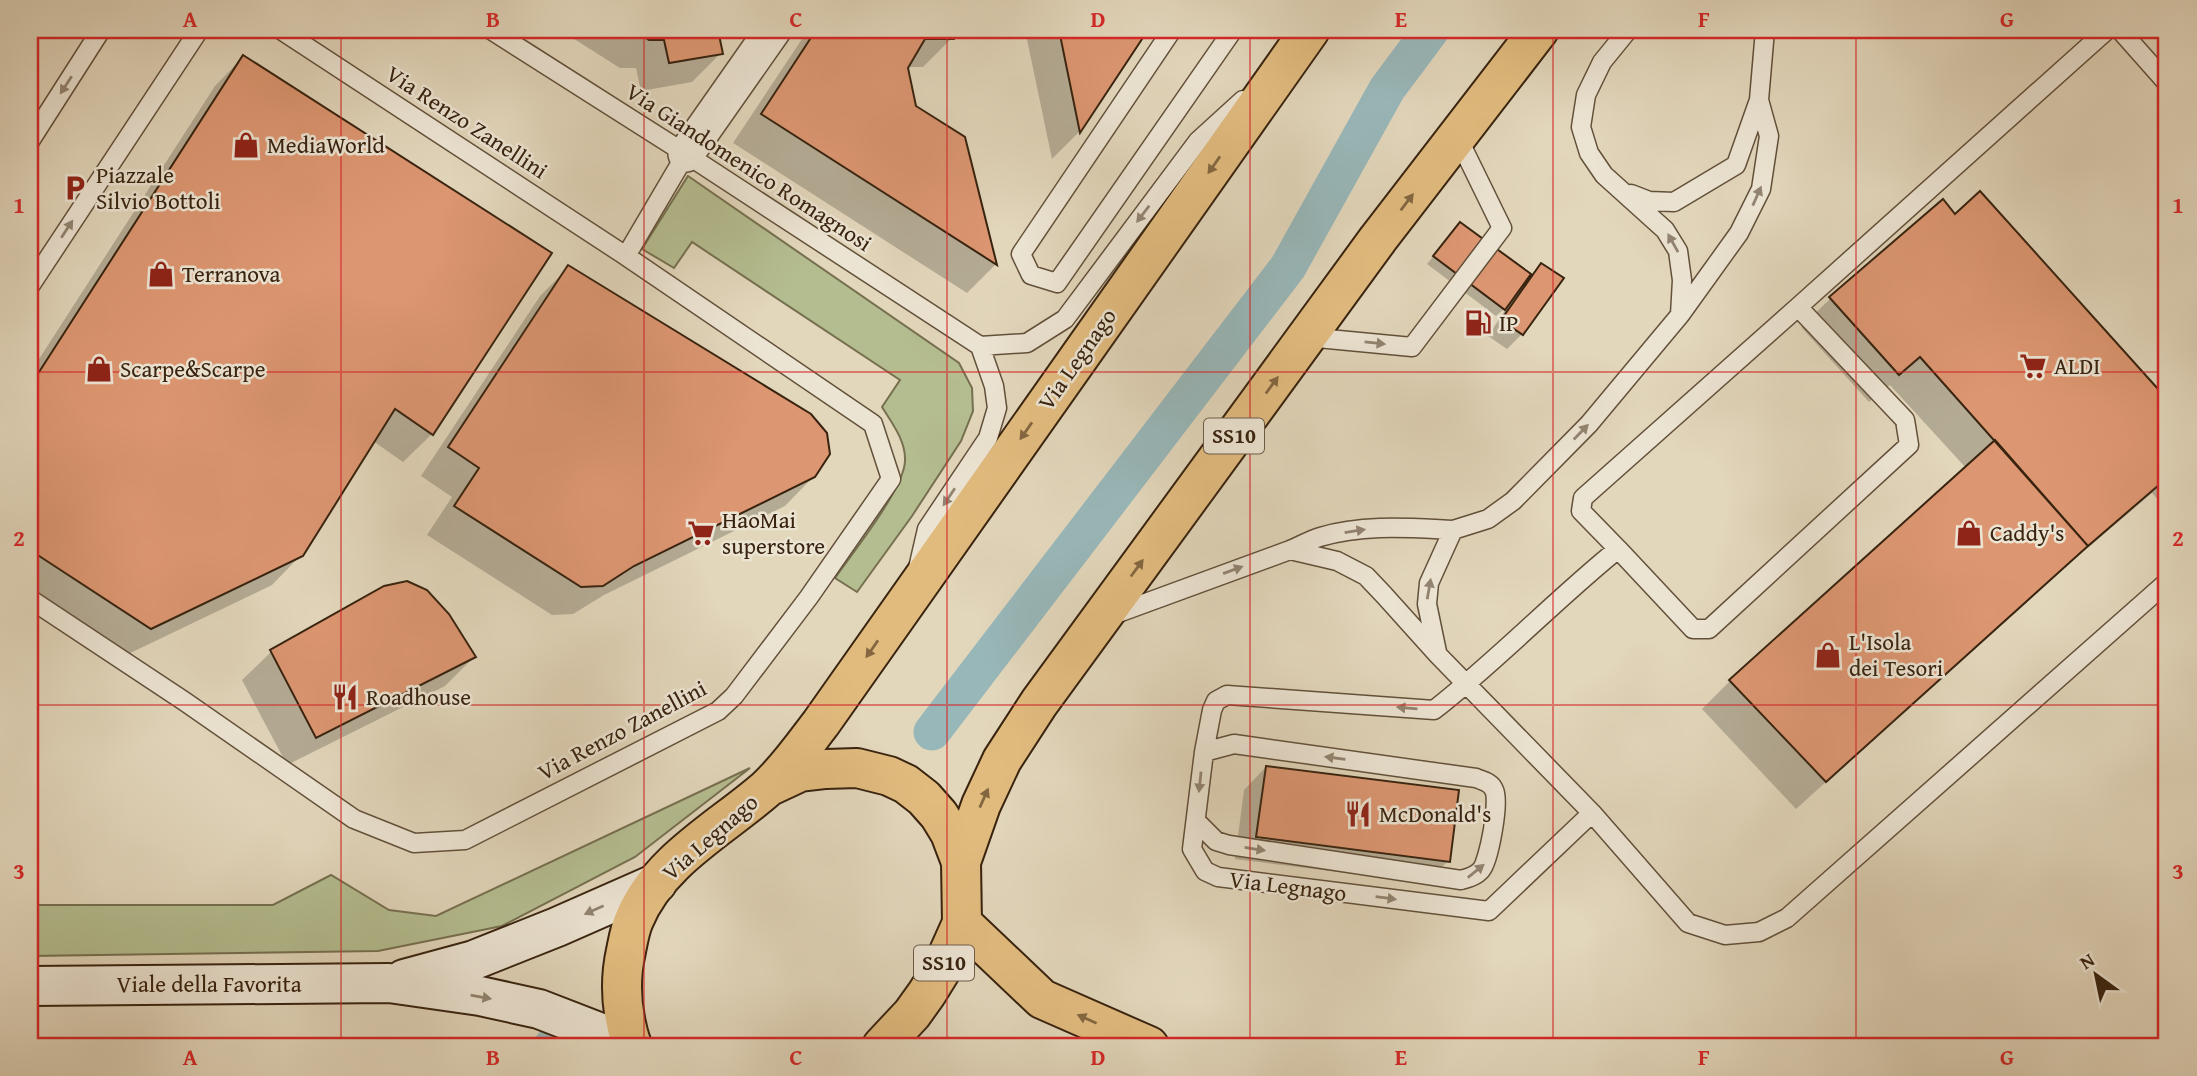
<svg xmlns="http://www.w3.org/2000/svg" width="2197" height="1076" viewBox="0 0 2197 1076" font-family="'Gentium Book Plus',serif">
	<rect width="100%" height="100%" fill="#e2d6bb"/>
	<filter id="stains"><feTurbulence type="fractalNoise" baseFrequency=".00286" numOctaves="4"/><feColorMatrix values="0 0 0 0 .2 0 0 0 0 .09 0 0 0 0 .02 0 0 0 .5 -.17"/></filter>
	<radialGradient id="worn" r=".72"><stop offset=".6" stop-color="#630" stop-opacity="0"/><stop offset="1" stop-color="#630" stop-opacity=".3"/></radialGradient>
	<!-- green -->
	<path fill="#b4bd90" stroke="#767050" stroke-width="2" d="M688,176l271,187 13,25 1,23 -12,30 -49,75 -55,76 -22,-14c18,-26 69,-89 70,-117 1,-20 -13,-38 -23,-54l18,-27 -208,-138 -18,26 -32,-19z
		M750,768l-115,89 -133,69 -124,25 -348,5v-51h243l58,-30 58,35 47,6z"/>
	<!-- shadow -->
	<path fill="#0003" d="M560,30h162l-5,5 4,18 -29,29 -51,9 -5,-23h-16z
		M808,30h152l-37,37h-17l8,40 49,31 32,127 -28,28 -234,-150z
		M1025,30h120l-66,102 -27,27z
		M243,57l189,377 -29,28 -30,-21 -72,114 -29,30 -150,72 -92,-60v-224l185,-287z
		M1980,194l187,207v109l-15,-17 -95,81 -261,235 -94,-100 28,-28 236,-213 -76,-83 -21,17 -68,-75 29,-28 113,-97 12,14z
		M1460,224l71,52 11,-11 19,14 -39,55 -15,15 -19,-13 18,-27 -1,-1 -9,8 -69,-52z
		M568,268l246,208 -29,30 -181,89 -31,19 -21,1 -125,-80 25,-38 -31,-21 119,-180z
		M271,652l203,5 -29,29 -158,79 -45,-85z
		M1266,767l182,94 -22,22 -191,-24 9,-69z"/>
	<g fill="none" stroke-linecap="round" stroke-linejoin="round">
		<!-- canal -->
		<path stroke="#98b7b9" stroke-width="37" d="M932,732l356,-465 99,-178 44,-59
			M552,1046l1,-1"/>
	</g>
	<!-- building -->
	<path fill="#dc9671" stroke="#38230f" stroke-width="2" d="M633,30h85l5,24 -54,9 -5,-23h-15z
		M816,30h147l-9,9h-29l-17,29 8,38 49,31 32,128 -236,-151z
		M1059,30h89l-68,103z
		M243,55l309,198 -119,182 -38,-26 -92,147 -152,73 -121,-79v-164z
		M1980,191l187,208v79l-79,68 -168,-189 -21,18 -70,-78 114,-98 12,15z
		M1460,222l71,52 -26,36 -72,-54z
		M1541,263l23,15 -41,57 -22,-15z
		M568,265l243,149 16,19 3,21 -15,23 -181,89 -31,20 -22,1 -127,-81 25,-38 -31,-21z
		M1995,440l93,106 -262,236 -97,-102z
		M407,581l20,9 22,24 27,43 -160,81 -46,-88 114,-64z
		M1266,766l193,24 -9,72 -194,-25z"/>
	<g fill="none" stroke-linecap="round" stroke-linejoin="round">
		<!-- lane casing -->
		<g stroke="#62503a" stroke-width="21">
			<path id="lane" d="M281,30l345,226 60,-102
				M491,30l195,124 294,192
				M1172,30l-151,224 10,21 26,8 176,-253
				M2120,30l47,53
				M30,141l71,-111
				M1631,194l18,7 25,1 62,-37 23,-65 6,-70
				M30,286l169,-256
				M1680,315l59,-82 22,-44 8,-53 -10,-36
				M1307,337l105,10 90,-119 -45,-92
				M980,346l47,-3 38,-24 133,-178 45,-41
				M1618,549l-37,-38 2,-13 215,-191
				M1290,550c10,-4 20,-10 30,-13 44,-13 89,-9 133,-7
				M918,568l9,-39 61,-91 9,-30 -3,-22 -14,-40
				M30,599l154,102 170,118 60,24 51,-3 253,-129 16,-15 75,-99 82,-118 -18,-55 -247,-168
				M1110,616l180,-66 47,11 29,15 18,19 54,60 154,158 96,110 37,12 34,-3 28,-14 380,-336
				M1437,652l-10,-48 2,-21 24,-53 35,-11 25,-18 76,-77 91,-109 2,-35 -4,-29 -13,-21 -61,-55 -15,-22 -8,-26 5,-32 16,-33 26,-32
				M1592,813l-103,98 -271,-34 -13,-6 -13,-22 12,-97 8,-42 4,-9 11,-6 207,15c64,-50 121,-110 184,-161l75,80h16l200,-184 -4,-25 -107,-113 309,-277
				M1196,821l20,20 13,4 232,35c7,-2 15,-4 20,-10 8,-9 19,-69 13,-80 -3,-8 -11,-9 -18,-12l-242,-34 -30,8"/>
		</g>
		<!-- street casing -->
		<g stroke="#62503a" stroke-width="38">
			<path id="street" d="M686,154l87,-124"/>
		</g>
		<!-- secondary casing -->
		<g stroke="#38230f" stroke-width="42">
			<path id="secondary" d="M404,979l70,-19 83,-33 100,-44
				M30,986l359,-3 91,13 59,13 93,36"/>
		</g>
		<!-- primary casing -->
		<g stroke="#38230f" stroke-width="42">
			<path id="primary" d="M770,786l30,-14 26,-3 31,-1 32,8 17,8 18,14 15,17 11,18 11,29 1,61 -22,49 -13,21 -15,21 -30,32
				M961,862l20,-57 21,-45 37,-57 339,-464 161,-209
				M962,923l80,76 107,47
				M632,1046c-10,-30 -13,-64 -6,-95 2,-10 4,-22 8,-31 24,-59 86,-91 132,-131 21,-19 38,-44 55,-66l489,-693"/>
		</g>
		<!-- lane -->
		<use href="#lane" stroke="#ece4d3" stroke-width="18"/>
		<!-- street -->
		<use href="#street" stroke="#ece4d3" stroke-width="35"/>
		<!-- secondary -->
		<use href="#secondary" stroke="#ece4d3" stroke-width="38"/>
		<!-- primary -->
		<use href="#primary" stroke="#e1bb7e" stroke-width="38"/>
	</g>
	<!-- one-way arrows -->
	<defs><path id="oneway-solid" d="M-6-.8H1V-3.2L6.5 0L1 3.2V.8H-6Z" transform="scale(1.75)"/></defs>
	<g fill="#928471">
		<use href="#oneway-solid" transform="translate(66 85) rotate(123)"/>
		<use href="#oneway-solid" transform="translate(1757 196) rotate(-66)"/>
		<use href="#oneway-solid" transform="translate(1143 214) rotate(127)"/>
		<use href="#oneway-solid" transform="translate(67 229) rotate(-57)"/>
		<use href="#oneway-solid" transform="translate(1673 243) rotate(-119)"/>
		<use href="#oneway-solid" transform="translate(1375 343) rotate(6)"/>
		<use href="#oneway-solid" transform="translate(1581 432) rotate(-46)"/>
		<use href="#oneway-solid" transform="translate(949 497) rotate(124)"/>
		<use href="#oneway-solid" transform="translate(1355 531) rotate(-9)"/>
		<use href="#oneway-solid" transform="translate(1233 570) rotate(-20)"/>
		<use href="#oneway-solid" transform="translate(1429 589) rotate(-80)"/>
		<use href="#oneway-solid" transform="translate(1407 708) rotate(-175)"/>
		<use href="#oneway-solid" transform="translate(1335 758) rotate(-172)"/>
		<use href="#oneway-solid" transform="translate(1200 782) rotate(96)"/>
		<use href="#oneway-solid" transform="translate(1255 849) rotate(9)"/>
		<use href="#oneway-solid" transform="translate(1476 871) rotate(-39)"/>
		<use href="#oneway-solid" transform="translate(1386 898) rotate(7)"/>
		<use href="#oneway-solid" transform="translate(594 910) rotate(156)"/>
		<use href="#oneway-solid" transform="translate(481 997) rotate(10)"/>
	</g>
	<g fill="#846741">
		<use href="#oneway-solid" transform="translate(1214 165) rotate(125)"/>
		<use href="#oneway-solid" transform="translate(1407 202) rotate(-53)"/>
		<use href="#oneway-solid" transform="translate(1272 385) rotate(-54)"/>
		<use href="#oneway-solid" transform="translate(1026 431) rotate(125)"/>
		<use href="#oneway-solid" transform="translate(1137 568) rotate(-54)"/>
		<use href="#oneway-solid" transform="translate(872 649) rotate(125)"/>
		<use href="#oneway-solid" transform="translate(984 798) rotate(-66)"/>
		<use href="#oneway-solid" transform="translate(1087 1019) rotate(-156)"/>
	</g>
	<!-- grid -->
	<path fill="none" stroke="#d62828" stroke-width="2" stroke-opacity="0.55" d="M341,30v1016M644,30v1016M947,30v1016M1250,30v1016M1553,30v1016M1856,30v1016M30,372h2137M30,705h2137"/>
	<!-- icons -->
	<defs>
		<g id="shop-bare" transform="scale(2.1)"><path d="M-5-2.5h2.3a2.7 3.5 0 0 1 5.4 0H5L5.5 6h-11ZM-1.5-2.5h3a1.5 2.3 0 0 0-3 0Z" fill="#8f2418" stroke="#ece4d3" stroke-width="2.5" paint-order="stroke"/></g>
		<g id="parking-bare" transform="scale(2.1)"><path d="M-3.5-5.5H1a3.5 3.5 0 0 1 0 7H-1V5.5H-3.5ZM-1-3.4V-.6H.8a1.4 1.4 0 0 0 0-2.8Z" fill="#8f2418" stroke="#ece4d3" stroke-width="2.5" paint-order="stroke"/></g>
		<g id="fuel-bare" transform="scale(2.1)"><path d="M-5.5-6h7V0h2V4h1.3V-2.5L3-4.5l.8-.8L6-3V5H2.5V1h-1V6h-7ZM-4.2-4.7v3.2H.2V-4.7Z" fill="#8f2418" stroke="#ece4d3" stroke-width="2.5" paint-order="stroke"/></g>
		<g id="supermarket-bare" transform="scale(2.1)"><path d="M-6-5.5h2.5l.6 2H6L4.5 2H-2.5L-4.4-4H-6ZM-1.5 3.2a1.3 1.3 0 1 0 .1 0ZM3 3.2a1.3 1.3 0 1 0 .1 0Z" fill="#8f2418" stroke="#ece4d3" stroke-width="2.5" paint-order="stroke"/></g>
		<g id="restaurant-bare" transform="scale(2.1)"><path d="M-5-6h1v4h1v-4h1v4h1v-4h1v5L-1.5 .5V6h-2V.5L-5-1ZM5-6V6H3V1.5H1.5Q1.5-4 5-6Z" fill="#8f2418" stroke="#ece4d3" stroke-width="2.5" paint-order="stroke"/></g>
	</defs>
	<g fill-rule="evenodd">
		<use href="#shop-bare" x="246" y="145"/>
		<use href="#parking-bare" x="75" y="188"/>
		<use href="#shop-bare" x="161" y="274"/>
		<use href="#fuel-bare" x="1478" y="323"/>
		<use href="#supermarket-bare" x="2033" y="366"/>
		<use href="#shop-bare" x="99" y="369"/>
		<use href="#supermarket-bare" x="701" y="533"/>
		<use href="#shop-bare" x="1969" y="533"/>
		<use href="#shop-bare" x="1828" y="655"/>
		<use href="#restaurant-bare" x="345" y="697"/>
		<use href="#restaurant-bare" x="1358" y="814"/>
	</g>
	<g text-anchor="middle" stroke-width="5" stroke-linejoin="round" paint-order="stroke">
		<!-- shield labels -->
		<g fill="#ece4d3" stroke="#6e5d4a" stroke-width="2">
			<rect x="1204" y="418.5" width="60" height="35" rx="5"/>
			<rect x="914" y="945.5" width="60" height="35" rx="5"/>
		</g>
		<g font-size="21" font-weight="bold" fill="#38230f">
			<text x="1234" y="443">SS10</text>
			<text x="944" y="970">SS10</text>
		</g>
		<!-- street labels -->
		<g font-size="23" fill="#38230f" stroke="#ece4d3">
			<text transform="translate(467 122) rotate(33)" y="8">Via Renzo Zanellini</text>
			<text transform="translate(749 167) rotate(33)" y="8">Via Giandomenico Romagnosi</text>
			<text transform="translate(1077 359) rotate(-55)" y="8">Via Legnago</text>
			<text transform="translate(622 730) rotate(-28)" y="8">Via Renzo Zanellini</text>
			<text transform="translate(710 837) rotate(-41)" y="8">Via Legnago</text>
			<text transform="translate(1288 886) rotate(7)" y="8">Via Legnago</text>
			<text x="209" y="992">Viale della Favorita</text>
		</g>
		<!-- poi labels -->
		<g font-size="23" fill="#38230f" stroke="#ece4d3" text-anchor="start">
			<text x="267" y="153">MediaWorld</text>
			<text x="96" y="183">Piazzale<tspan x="96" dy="26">Silvio Bottoli</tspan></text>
			<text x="182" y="282">Terranova</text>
			<text x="1499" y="331">IP</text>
			<text x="2054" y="374">ALDI</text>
			<text x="120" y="377">Scarpe&amp;Scarpe</text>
			<text x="722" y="528">HaoMai<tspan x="722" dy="26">superstore</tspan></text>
			<text x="1990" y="541">Caddy's</text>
			<text x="1849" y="650">L'Isola<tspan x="1849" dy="26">dei Tesori</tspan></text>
			<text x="366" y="705">Roadhouse</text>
			<text x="1379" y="822">McDonald's</text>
		</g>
	</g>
	<!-- margin -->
	<rect width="2197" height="1076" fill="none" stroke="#e2d6bb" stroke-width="77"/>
	<!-- north arrow -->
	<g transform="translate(2096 975) rotate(327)" stroke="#ece4d3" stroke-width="5" paint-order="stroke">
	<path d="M0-5L12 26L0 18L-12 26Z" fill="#38230f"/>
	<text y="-10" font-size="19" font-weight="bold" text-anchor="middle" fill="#38230f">N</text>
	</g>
	<rect x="38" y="38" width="2120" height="1000" fill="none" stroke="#d62828" stroke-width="2.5"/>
	<g font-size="23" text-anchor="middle" font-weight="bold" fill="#d62828">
		<text x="190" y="27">A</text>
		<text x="493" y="27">B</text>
		<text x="796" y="27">C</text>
		<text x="1098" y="27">D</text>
		<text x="1401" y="27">E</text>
		<text x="1704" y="27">F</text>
		<text x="2007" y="27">G</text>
		<text x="19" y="213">1</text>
		<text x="2178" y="213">1</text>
		<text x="19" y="546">2</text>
		<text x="2178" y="546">2</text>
		<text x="19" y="879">3</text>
		<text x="2178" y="879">3</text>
		<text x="190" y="1065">A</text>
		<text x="493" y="1065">B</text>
		<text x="796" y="1065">C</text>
		<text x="1098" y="1065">D</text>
		<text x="1401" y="1065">E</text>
		<text x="1704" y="1065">F</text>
		<text x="2007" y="1065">G</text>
	</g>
	<rect width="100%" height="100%" filter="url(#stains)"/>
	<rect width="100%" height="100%" fill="url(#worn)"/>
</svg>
